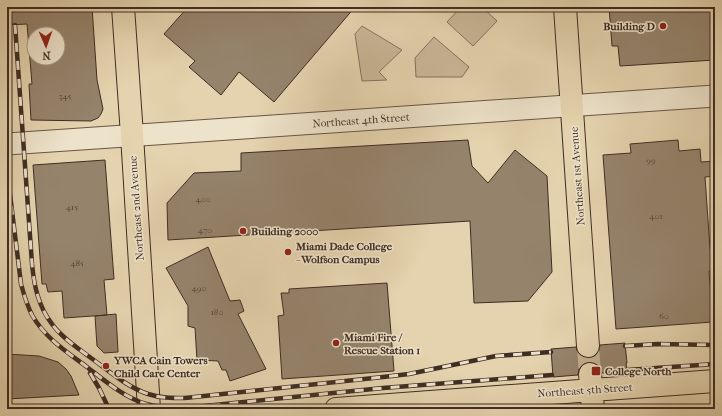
<svg xmlns="http://www.w3.org/2000/svg" width="722" height="416" viewBox="0 0 722 416" font-family="'IM FELL French Canon',serif">
	<rect width="100%" height="100%" fill="#e4d3ae"/>
	<filter id="stains"><feTurbulence type="fractalNoise" baseFrequency=".005" numOctaves="4"/><feColorMatrix values="0 0 0 0 .2 0 0 0 0 .09 0 0 0 0 .02 0 0 0 .5 -.17"/></filter>
	<radialGradient id="worn" r=".72"><stop offset=".6" stop-color="#630" stop-opacity="0"/><stop offset="1" stop-color="#630" stop-opacity=".3"/></radialGradient>
	<!-- green -->
	<path fill="#c8b797" stroke="#84725e" d="M461,7h21l15,14 -24,25 -26,-24z
		M362,26l40,24 -23,22 8,8 -25,1 -7,-47z
		M434,37l35,30 -7,10h-46l-1,-19z"/>
	<!-- building -->
	<path fill="#95836c" stroke="#402d24" fill-rule="evenodd" d="M7,7h85l5,73 6,29 -2,5 -3,4 -7,3 -60,-1 -2,-36h3l-5,-60 -20,1zM34,34h24v24h-24z
		M188,7h167l-81,95 -35,-30 -18,23 -32,-28 6,-6 -31,-27z
		M609,7h106v53l-95,6 -2,-20h-6z
		M468,140l4,26 16,17 27,-33 32,26 5,96 -24,29 -54,2 -4,-82 -302,19 -1,-37 27,-30 47,-2v-18z
		M678,140l1,11 21,-2 1,13 14,-1v15l-10,1 5,72 5,-1v23h-6l4,51 -97,7 -13,-174 28,-2 -1,-9z
		M105,160l9,119 -10,1 3,35 -43,3 -2,-27 -14,1 -2,-8h-4l-9,-119z
		M208,247l22,54 10,-1 4,11 -6,3 28,55 -36,12 -4,-11h-4l-4,-9 -21,-1 -2,-32 -7,-2v-20l-22,-38z
		M387,283l7,88 -112,8 -4,-63 6,-1 -3,-22h8v-4z
		M116,314l2,38 -14,1 -7,-7 -2,-30z
		M625,343l2,20h-1l1,8 -25,2 -2,-6 -5,-4 -6,-1 -6,2 -4,5 -1,6 -25,2 -2,-28 25,-2 2,6 4,4 6,1 7,-2 4,-5 1,-6z
		M7,354l32,2 19,6 8,7 5,7 8,19 -72,4z"/>
	<g fill="none" stroke-linecap="round" stroke-linejoin="round">
		<!-- major-tunnel -->
		<path stroke="#c3b292" stroke-width="22" stroke-dasharray="22 11" stroke-linecap="butt" d="M588,346l2,28"/>
		<!-- minor casing -->
		<g stroke="#695646" stroke-width="23">
			<path id="minor" d="M7,144l708,-48"/>
		</g>
		<!-- major casing -->
		<g stroke="#402d24" stroke-width="24">
			<path id="major" d="M123,7l9,128 17,274
				M565,7l23,339
				M590,374l3,35
				M336,409l379,-28"/>
		</g>
		<!-- minor -->
		<use href="#minor" stroke="#ede2ca" stroke-width="21"/>
		<!-- major -->
		<use href="#major" stroke="#e4d3ae" stroke-width="22"/>
		<!-- rail casing -->
		<g stroke="#402d24" stroke-width="4.5">
			<path id="rail" d="M15,25l17,239c2,21 6,42 20,60 10,14 26,24 39,34 18,13 36,29 57,36 12,4 24,4 37,4l198,-21 26,-3 87,-18 55,-4
				M7,170l14,114c3,11 6,21 11,31 13,23 35,37 55,52 18,14 37,30 59,37 13,4 26,4 39,4l198,-20 169,-13
				M625,346l33,-2 57,1
				M627,370l88,-6
				M90,373l9,15 10,21"/>
		</g>
		<!-- rail -->
		<use href="#rail" stroke="#ede2ca" stroke-width="3" stroke-dasharray="9" stroke-linecap="butt"/>
	</g>
	<!-- markers -->
	<g fill="#8f2418" stroke="#ede2ca" stroke-width="1.5">
		<circle cx="663" cy="26" r="4"/>
		<circle cx="243" cy="231" r="4"/>
		<circle cx="288" cy="252" r="4"/>
		<circle cx="336" cy="343" r="4"/>
		<circle cx="106" cy="366" r="4"/>
		<rect x="591" y="366" width="10" height="10" rx="2"/>
	</g>
	<g text-anchor="middle" stroke-width="3" stroke-linejoin="round" paint-order="stroke">
		<!-- number labels -->
		<g font-size="9" fill="#554236">
			<text x="65" y="99">345</text>
			<text x="651" y="163">99</text>
			<text x="203" y="202">400</text>
			<text x="72" y="210">415</text>
			<text x="656" y="219">401</text>
			<text x="205" y="233">470</text>
			<text x="77" y="266">485</text>
			<text x="199" y="291">490</text>
			<text x="217" y="315">180</text>
			<text x="664" y="319">60</text>
		</g>
		<!-- poi labels -->
		<g font-size="11" font-weight="bold" fill="#402d24" stroke="#ede2ca" text-anchor="start">
			<text x="655" y="30" text-anchor="end">Building D</text>
			<text x="251" y="235">Building 2000</text>
			<text x="296" y="250">Miami Dade College<tspan x="296" dy="13">- Wolfson Campus</tspan></text>
			<text x="344" y="341">Miami Fire /<tspan x="344" dy="13">Rescue Station 1</tspan></text>
			<text x="114" y="364">YWCA Cain Towers<tspan x="114" dy="13">Child Care Center</tspan></text>
			<text x="605" y="375">College North</text>
		</g>
		<!-- street labels -->
		<g font-size="11" fill="#402d24" stroke="#ede2ca">
			<text transform="translate(361 120) rotate(-4)" y="4">Northeast 4th Street</text>
			<text transform="translate(577 176) rotate(-94)" y="4">Northeast 1st Avenue</text>
			<text transform="translate(136 208) rotate(-94)" y="4">Northeast 2nd Avenue</text>
			<text transform="translate(585 390) rotate(-4)" y="4">Northeast 5th Street</text>
		</g>
	</g>
	<!-- margin -->
	<rect width="722" height="416" fill="none" stroke="#e4d3ae" stroke-width="24"/>
	<rect x="8" y="8" width="706" height="400" fill="none" stroke="#402d24" stroke-width="2"/>
	<rect x="12" y="12" width="698" height="392" fill="none" stroke="#402d24"/>
	<!-- north arrow -->
	<g transform="translate(46 46) rotate(178)"><circle r="19" fill="#ede2ca" stroke="#a89a88"/>
	<path d="M0-3L7 15L0 10L-7 15Z" fill="#8f2418"/>
	<text y="-6" font-size="11" font-weight="bold" text-anchor="middle" fill="#402d24">N</text>
	</g>
	<rect width="100%" height="100%" filter="url(#stains)"/>
	<rect width="100%" height="100%" fill="url(#worn)"/>
</svg>
